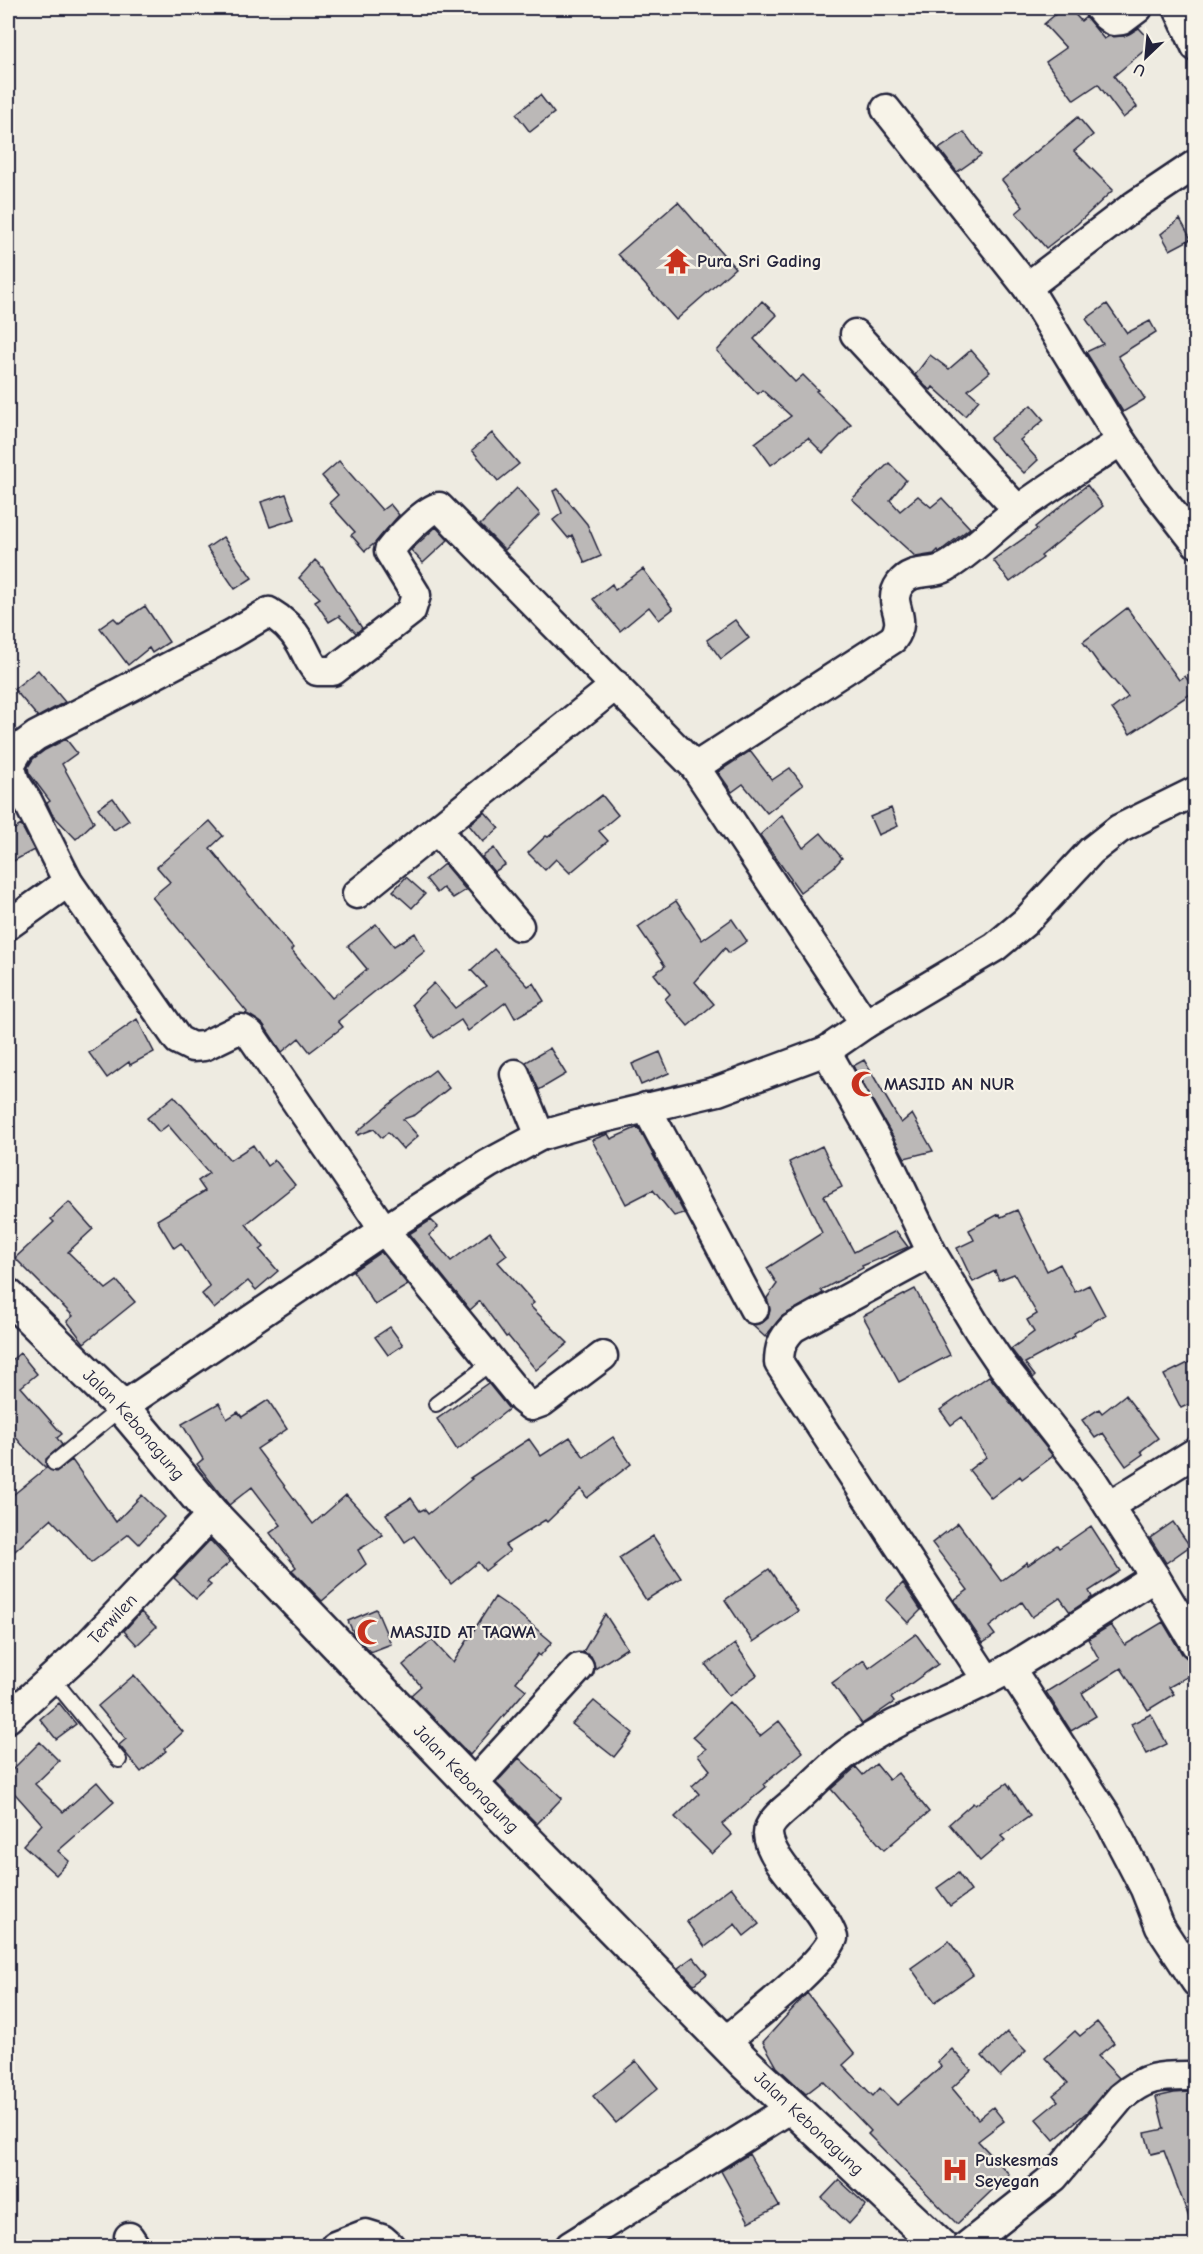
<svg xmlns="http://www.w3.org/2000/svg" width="1203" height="2254" viewBox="0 0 1203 2254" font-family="'Comic Neue',sans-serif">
	<rect width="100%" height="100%" fill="#eeebe1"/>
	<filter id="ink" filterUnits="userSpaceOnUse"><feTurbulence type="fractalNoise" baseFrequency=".0167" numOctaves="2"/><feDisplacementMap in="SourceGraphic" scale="12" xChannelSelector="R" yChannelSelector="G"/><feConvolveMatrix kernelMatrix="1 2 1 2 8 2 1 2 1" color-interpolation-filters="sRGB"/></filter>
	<g filter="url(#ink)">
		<!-- building -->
		<path fill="#bbb8b7" stroke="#22223b" stroke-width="1.5" d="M1063,8h6l12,13 5,-4 18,22 5,-3h15l15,-8 14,15 -39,33 23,31 -14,11 -25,-34 -24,16 -28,-38 20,-14 -22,-24z
			M540,95l14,18 -24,19 -14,-18z
			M1078,117l15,18 -19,16 39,39 -36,34 -31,24 -30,-35 7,-6 -21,-27z
			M964,132l17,23 -24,17 -18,-23z
			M678,202l57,66 -59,52 -58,-66z
			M1180,219l11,20 -21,11 -9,-16z
			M762,301l15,14 -23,24 41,43 8,-7 15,15 -2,1 35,34 -28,28 -15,-15 -37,27 -16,-22 36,-27 -29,-26 -4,4 -41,-43z
			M1107,304l20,29 23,-12 6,11 -38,24 27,43 -22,13 -37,-60 17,-8 -17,-25z
			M971,350l19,22 -22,18 11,10 -14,16 -32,-29 -2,3 -5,-3 -11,-12 15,-20 19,14z
			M1031,405l13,15 -24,20 18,20 -14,13 -20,-20 -1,1 -13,-16z
			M492,433l27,31 -21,17 -26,-31z
			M339,461l43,49 8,-6 9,11 -24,28 -10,8 -14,-16 4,-3 -26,-29 9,-8 -16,-19z
			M889,463l17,17 -16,20 10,11 18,-15 13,11 11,-9 28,30 -31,24 -1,-2 -4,4 -18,3 -64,-58z
			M1087,485l16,21 -62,50 2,2 -33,24 -17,-22 44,-31 -2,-2z
			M517,488l23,26 -35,36 -25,-25z
			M558,489l29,35 14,32 -16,7 -13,-28 -4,3 -15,-18 9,-7 -9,-22z
			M286,494l9,25 -25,8 -9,-25z
			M436,527l12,13 -25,23 -12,-13z
			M223,537l29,41 -17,11 -28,-41z
			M315,560l8,8 39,60 -6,5 -17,-17 -10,6 -14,-21 5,-3 -21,-20z
			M643,569l30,40 -14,11 -10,-13 -29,24 -27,-32 19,-15 3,6z
			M145,606l24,36 -17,11 -3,-5 -21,17 -28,-37 14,-10 5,5z
			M1127,608l52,72 6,-4 10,15 -65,43 -18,-25 16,-12 -24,-28 -1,1 -20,-28z
			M735,620l14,18 -28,21 -14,-19z
			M38,670l27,32 -27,15 -24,-28z
			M66,739l11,14 -15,11 32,58 -18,17 -24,-25 -5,-11 3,-2 -21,-28 -1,-6 5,-8 12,-9z
			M750,751l22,29 18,-12 13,17 -36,28 -24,-29 -11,8 -14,-20z
			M602,795l16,20 -19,16 9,10 -38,32 -14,-14 -11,11 -17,-17 18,-17 2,1z
			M113,798l16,22 -15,10 -16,-22z
			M891,808l7,18 -20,9 -8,-18z
			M485,812l14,16 -16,14 -14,-17z
			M782,815l21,33 18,-15 21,25 -8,9 -34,25 -40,-57z
			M210,821l13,15 -13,12 83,100 -2,2 41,48 35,-29 -19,-23 28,-22 18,22 21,-13 10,18 -87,70 5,6 -33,25 -11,-14 -17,14 -19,-28 -17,-10 1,-2 -95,-115 18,-15 -13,-15z
			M21,825l13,25 -26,14v-31z
			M494,848l11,17 -11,7 -12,-15z
			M444,864l22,26 -13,8 -10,-10 -6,5 -11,-14z
			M406,877l19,17 -13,14 -19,-17z
			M676,901l26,39 30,-21 15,22 -18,12 -4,-5 -30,34 19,22 -26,22 -23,-27 5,-5 -16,-20 11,-8 -27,-39z
			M494,949l34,37 5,-3 11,18 -29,17 -9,-16 -38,29 -7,-11 -27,18 -22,-34 22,-21 21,25 31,-22 -15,-16z
			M137,1019l17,33 -24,13 -1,-3 -22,16 -18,-25z
			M550,1048l16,26 -27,16 -13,-28z
			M660,1052l9,21 -28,12 -9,-21z
			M864,1060l37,63 11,-9 21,37 -28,7 -52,-92z
			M435,1070l14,18 -34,27 -12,4 15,17 -15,13 -15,-17 -6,6 -8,-9 -16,6 -1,-3 33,-28z
			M174,1096l56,64 23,-15 14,21 8,-6 20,25 -49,39 18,23 -4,3 18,21 -22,19 -8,-9 -34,28 -12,-15 8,-7 -29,-44 -7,5 -17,-28 48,-29 -7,-10 11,-8 -41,-48 -9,7 -12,-14z
			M638,1127l46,86 -10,3 -21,-26 -27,14 -34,-64 16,-6 3,5z
			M822,1146l20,41 -18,9 30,56 42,-21 12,16 -46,19 1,2 -42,22 2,3 -42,24 -16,20 -13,-12 10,-2 6,-5 2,-8 -3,-12 10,-14 -10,-16 55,-35 -33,-71z
			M69,1202l24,27 -25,23 38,37 11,-8 18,21 -51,41 -17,-22 6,-5 -58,-58 39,-36 -3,-3z
			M1017,1210l30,61 13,-7 15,28 14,-7 16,30 -31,18 1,3 -50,27 10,13 -2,2 -22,-29 23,-17 -7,-12 10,-6 -23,-40 -15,6 -4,-9 -22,11 -16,-34 17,-8 -5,-10 30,-16 2,3z
			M431,1220l7,7 -9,8 22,26 39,-29 17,23 -9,7 36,41 -4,3 38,37 -32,27 -28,-34 -2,1 -26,-36 -10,9 -61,-76z
			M381,1252l27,33 -33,20 -22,-34z
			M915,1289l35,66 -51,27 -36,-66z
			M390,1327l13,18 -15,10 -13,-18z
			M20,1353l17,21 -16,13 41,47 -5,4 5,7 -16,14 1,9 9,4 16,-12 44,62 26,-27 22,22 -25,27 -10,-10 -38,29 -13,-16 -27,-28 -43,38v-58l38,-31 -22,-21 -16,-19v-65z
			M1196,1359v42l-15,7 -17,-33z
			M989,1376l64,80 -31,23 -2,-3 -29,22 -22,-28 17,-13 -24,-40 -11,8 -11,-15z
			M488,1383l21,26 -52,41 -20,-31z
			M1125,1395l33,43 -17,13 2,3 -17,12 -23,-33 -8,5 -13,-18 17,-11 3,4z
			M268,1400l19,29 -30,20 56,75 33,-29 37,40 -25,15 8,14 -44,37 -30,-31 4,-3 -26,-34 11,-8 -29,-38 -23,18 -32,-41 6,-5 -21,-35 37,-21 8,16 11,-7 4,5z
			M570,1437l14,20 29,-20 18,27 -44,34 -6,-9 -34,33 -2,-2 -40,25 5,6 -25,20 -7,-9 -27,22 -37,-48 -9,6 -19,-28 25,-16 9,13 4,-2 4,5 44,-35 -2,-1 59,-39 12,17z
			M1173,1522l17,24 -24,17 -16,-25z
			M958,1523l43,58 26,-19 1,3 29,-20 2,3 32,-22 29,45 -31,20 3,6 -22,15 -10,-14 -28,19 -10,-15 -33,25 6,8 -12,8 -29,-43 14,-10 -36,-47z
			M653,1536l28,42 -35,22 -27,-42z
			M210,1540l20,22 -23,20 4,3 -15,14 -22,-21z
			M769,1569l29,42 -45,31 -28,-42z
			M903,1583l18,27 -13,13 -22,-23z
			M495,1597l19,13 38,32 -12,14 -2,-2 -22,28 10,8 -56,65 -59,-60 10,-9 -18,-21 29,-25 21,23z
			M376,1609l15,35 -21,8 -15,-16 -7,-15z
			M141,1612l15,15 -19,18 -13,-14z
			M605,1614l22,34 -32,21 -1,-7 -3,-6 -8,-4z
			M1163,1622l19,32 6,5 8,2v11l-27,15 5,7 -26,16 -27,-42 -39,25 14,23 -25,15 -25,-39 53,-33 -11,-20 23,-14 14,20z
			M916,1634l22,30 -47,34 3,4 -32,22 -30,-41 32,-23 5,8z
			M735,1644l22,31 -28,21 -23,-31z
			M134,1675l49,57 -19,17 2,2 -25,21 -22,-27 7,-6 -28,-33z
			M594,1701l39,32 -19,24 -42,-33z
			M729,1702l31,34 19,-15 24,31 -39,32 2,3 -44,37 10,11 -20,19 -37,-37 24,-23 -7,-8 18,-16 -12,-15 8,-6 -13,-12z
			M59,1703l17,21 -20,15 -16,-20z
			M1151,1714l16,30 -20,10 -16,-30z
			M40,1742l19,19 -24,23 28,28 34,-30 17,20 -56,49 11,10 -13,14 -33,-30 19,-21 -34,-38v-12z
			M519,1758l43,40 -25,26 -41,-41z
			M876,1764l13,16 9,-7 31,39 -45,38 -53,-61 25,-22 7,8z
			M1007,1783l23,33 -29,20 4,4 -25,21 -31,-37 24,-21 2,2z
			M958,1873l13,18 -21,15 -13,-18z
			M731,1887l28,37 -15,12 -9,-12 -30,23 -19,-26z
			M949,1941l24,34 -38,27 -24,-34z
			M693,1957l14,17 -13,10 -16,-16z
			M807,1993l48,61 -12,11 30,31 7,-8 17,17 44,-38 -3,-5 14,-13 19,21 -19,18 26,31 15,-12 11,14 -26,20 31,33 -52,50 -89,-90 3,-3 -48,-50 -17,13 -29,-27 -14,-25z
			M1097,2022l17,21 -16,13 21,22 -10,8 -22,26 -33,28 -18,-21 22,-18 -5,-6 15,-12 -23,-25 30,-27 5,5z
			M1007,2032l19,19 -26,25 -18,-20z
			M636,2061l22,27 -42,35 -23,-27z
			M1189,2092l7,22v114h-3l-29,-77 -13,3 -6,-21 19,-4 -8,-32 18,-4z
			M749,2154l30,52 -30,16 -28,-51z
			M839,2180l27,25 -17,19 -27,-26z"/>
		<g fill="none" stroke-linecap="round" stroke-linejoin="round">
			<!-- lane casing -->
			<g stroke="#22223b" stroke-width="18">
				<path id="lane" d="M436,1404l56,-42
					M54,1463l68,-56
					M52,1678l67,82"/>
			</g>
			<!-- street casing -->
			<g stroke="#22223b" stroke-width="33">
				<g id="street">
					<path d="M1099,8l6,7 8,6 9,-1 16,-12"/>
					<path d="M1178,8l18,39"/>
					<path d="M886,109l141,178 94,154 36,52 39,50"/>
					<path d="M1027,287l108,-82 61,-41"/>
					<path d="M855,334l163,176"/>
					<path d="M695,767l198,-128c17,-23 -8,-34 7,-55 13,-17 30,-8 46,-17 26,-15 47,-39 72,-57 33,-25 69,-46 103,-69"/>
					<path d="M437,830l82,96"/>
					<path d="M357,894l259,-209"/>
					<path d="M8,925l60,-43"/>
					<path d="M826,1051l60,106 46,96 47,78 23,34 90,115 63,97 41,68"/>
					<path d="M515,1074l25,62"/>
					<path d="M646,1107l108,202"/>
					<path d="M932,1253l-139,75c-11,11 -14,20 -14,35l208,317"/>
					<path d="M603,1356l-61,46 -11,4 -9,-7 -138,-169 -134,-196 -8,-5h-3l-35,17 -12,1 -14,-7 -110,-158 -40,-80 -13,-20 -5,-17 10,-17 16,-12 196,-102 37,-22c12,7 24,18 31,30 7,11 8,19 17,29h16l78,-60 5,-16 -27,-44c9,-12 36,-41 50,-44l256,260 170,257"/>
					<path d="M122,1407l262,-177 104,-66 52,-28 51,-15 127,-30 108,-40 39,-27 130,-77 30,-25 66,-71 28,-22 77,-38"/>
					<path d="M1109,1506l87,-54"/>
					<path d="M1010,1668l97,148 38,73 15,38 36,55"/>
					<path id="s1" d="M8,1718l74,-67 130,-137"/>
					<path d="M472,1785l107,-117"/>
					<path d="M725,2042c26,-23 96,-75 108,-104 -9,-32 -64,-75 -65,-104 0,-13 19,-26 28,-34 18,-16 35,-36 54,-49 50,-36 110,-53 162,-84 48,-29 95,-60 143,-90"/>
					<path d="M129,2237l6,9"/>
					<path d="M335,2246l31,-12 16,5 8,7"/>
					<path d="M570,2246l221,-138"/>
					<path d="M967,2246l87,-69 67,-80c27,-23 41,-21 75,-21"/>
				</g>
			</g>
			<!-- primary casing -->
			<g stroke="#22223b" stroke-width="38">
				<g id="primary">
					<path id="s2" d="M8,1296l114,111 90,107 260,271 272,277 196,184"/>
				</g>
			</g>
			<!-- lane -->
			<use href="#lane" stroke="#f7f3e8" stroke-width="14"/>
			<!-- street -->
			<use href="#street" stroke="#f7f3e8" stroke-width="28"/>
			<!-- primary -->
			<use href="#primary" stroke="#f7f3e8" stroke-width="33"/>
		</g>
	</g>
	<!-- icons -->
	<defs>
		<g id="temple-bare" transform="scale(2.07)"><path d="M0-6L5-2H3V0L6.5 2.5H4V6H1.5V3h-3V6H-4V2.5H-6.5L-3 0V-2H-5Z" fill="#c8321e" stroke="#f7f3e8" stroke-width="2.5" paint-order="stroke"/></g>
		<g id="mosque-bare" transform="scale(2.07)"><path d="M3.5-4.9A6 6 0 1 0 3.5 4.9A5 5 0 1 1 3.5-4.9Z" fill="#c8321e" stroke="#f7f3e8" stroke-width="2.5" paint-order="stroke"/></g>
		<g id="hospital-bare" transform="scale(2.07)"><path d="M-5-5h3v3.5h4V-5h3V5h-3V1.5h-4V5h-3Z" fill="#c8321e" stroke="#f7f3e8" stroke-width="2.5" paint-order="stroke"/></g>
	</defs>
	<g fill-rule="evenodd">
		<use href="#temple-bare" x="677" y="261"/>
		<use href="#mosque-bare" x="864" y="1084"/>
		<use href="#mosque-bare" x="370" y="1632"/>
		<use href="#hospital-bare" x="955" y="2170"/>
	</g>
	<g text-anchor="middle" stroke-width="4.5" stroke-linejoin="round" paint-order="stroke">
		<!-- poi labels -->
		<g font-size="18" font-weight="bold" fill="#22223b" stroke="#f7f3e8" text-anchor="start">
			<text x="697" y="267">Pura Sri Gading</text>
			<text x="884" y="1090">MASJID AN NUR</text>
			<text x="390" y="1638">MASJID AT TAQWA</text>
			<text x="975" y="2166">Puskesmas<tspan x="975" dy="21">Seyegan</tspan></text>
		</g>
		<!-- street labels -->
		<g font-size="18" fill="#22223b" stroke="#f7f3e8">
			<text dy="6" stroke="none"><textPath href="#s2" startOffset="180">Jalan Kebonagung</textPath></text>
			<text dy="6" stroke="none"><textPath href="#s1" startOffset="144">Terwilen</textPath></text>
			<text dy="6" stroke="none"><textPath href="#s2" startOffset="666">Jalan Kebonagung</textPath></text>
			<text dy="6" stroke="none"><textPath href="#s2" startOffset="1152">Jalan Kebonagung</textPath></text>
		</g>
	</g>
	<!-- margin -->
	<rect width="1203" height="2254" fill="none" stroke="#f7f3e8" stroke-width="30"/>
	<rect x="15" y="15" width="1173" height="2224" fill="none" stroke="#22223b" stroke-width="2" filter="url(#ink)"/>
	<!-- north arrow -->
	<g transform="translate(1146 57) rotate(206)" stroke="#f7f3e8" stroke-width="4.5" paint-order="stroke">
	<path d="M0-4.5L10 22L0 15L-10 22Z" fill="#22223b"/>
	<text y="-9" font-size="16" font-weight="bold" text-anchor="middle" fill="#22223b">U</text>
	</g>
</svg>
